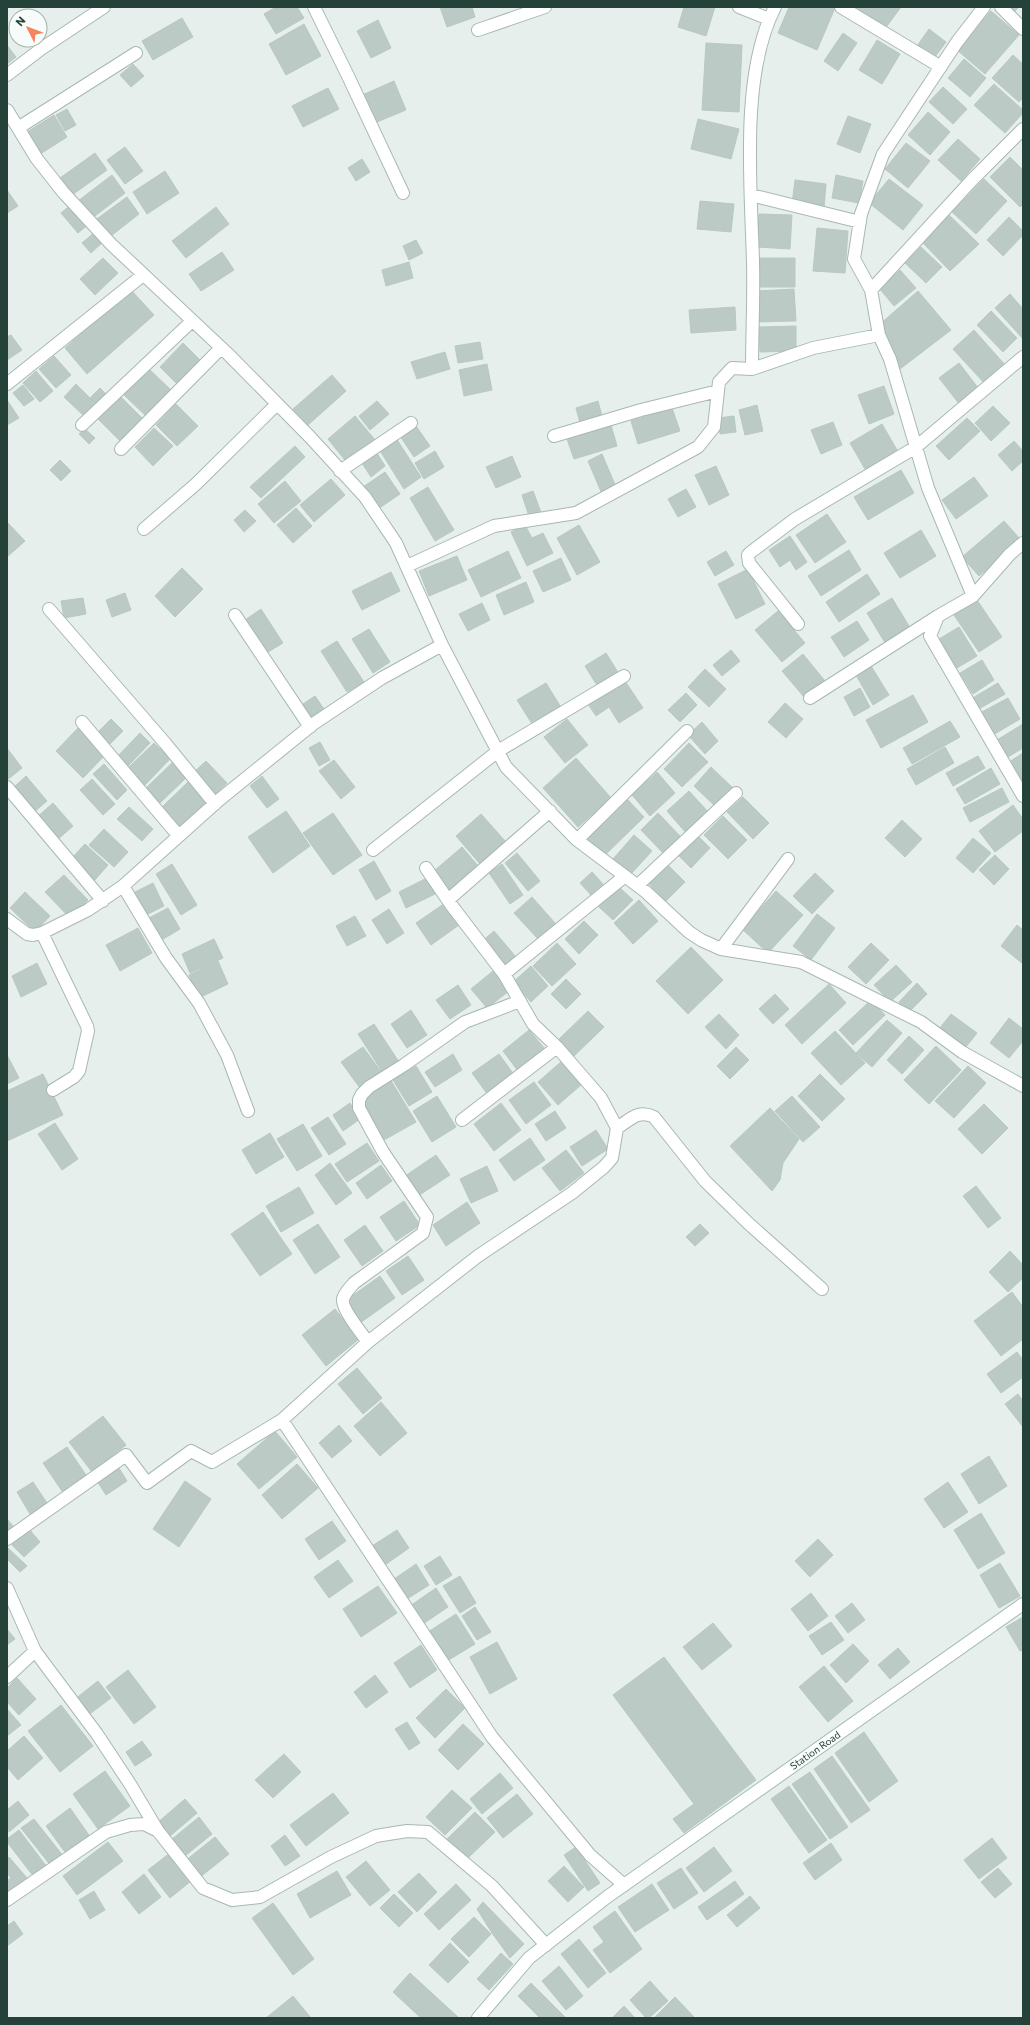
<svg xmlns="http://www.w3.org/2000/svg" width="1030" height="2025" viewBox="0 0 1030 2025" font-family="Commissioner,sans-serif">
	<rect width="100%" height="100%" fill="#e6efeb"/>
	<!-- building -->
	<path fill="#bbcac4" stroke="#b8c9c2" d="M276,7h21l7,11 -28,16 -12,-20z
		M440,7h32l3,10 -28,10z
		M684,7h31l-9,29 -28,-9z
		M789,7l46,1 -18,42 -39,-17z
		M859,7h42l-17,23 -27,-20z
		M1004,7h15l-7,7z
		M991,11l28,24 -34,39 -28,-24z
		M182,18l11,19 -40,23 -11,-19z
		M378,20l13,28 -20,10 -14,-27z
		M304,24l17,32 -35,19 -17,-31z
		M929,29l17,13 -14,19 -17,-12z
		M843,33l14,10 -19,28 -14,-10z
		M877,40l23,14 -18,30 -23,-14z
		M706,43l36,2 -3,67 -37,-2z
		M7,45l9,12 -9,7z
		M1013,55l10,9v34l-4,4 -27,-24z
		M964,59l22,19 -16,19 -22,-19z
		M133,64l11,12 -13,11 -11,-12z
		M394,81l12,29 -34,14 -12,-28z
		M994,84l29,26v3l-18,20 -31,-28z
		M943,87l24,22 -14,15 -24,-22z
		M328,88l11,21 -36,18 -11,-21z
		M67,109l9,16 -11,6 -9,-16z
		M928,112l22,20 -20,23 -22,-20z
		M54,115l13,22 -30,19 -13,-22z
		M848,116l23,8 -11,29 -23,-9z
		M698,119l41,10 -8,30 -40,-10z
		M958,139l22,20 -19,22 -23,-21z
		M906,143l24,18 -22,27 -23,-19z
		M125,147l18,24 -18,13 -18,-24z
		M95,153l12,17 -35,25 -12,-17z
		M1010,157l13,13v34l-3,3 -30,-30z
		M362,159l8,13 -14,9 -8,-13z
		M165,171l14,22 -32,21 -14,-22z
		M112,175l13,18 -34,26 -13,-18z
		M836,175l27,6 -4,22 -27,-5z
		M889,179l34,26 -20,25 -34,-27z
		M984,179l23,22 -31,33 -24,-22z
		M795,180l31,4 -2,24 -32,-4z
		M7,190l11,16 -11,7z
		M127,197l12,17 -32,25 -13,-18z
		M700,201l34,3 -3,28 -34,-3z
		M72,204l17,20 -11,9 -17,-20z
		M216,207l13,17 -43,34 -14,-17z
		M759,214l33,1 -2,34 -33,-2z
		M949,215l30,29 -29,27 -28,-29z
		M1009,217l14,14v4l-20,21 -16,-16z
		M817,228l31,3 -3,42 -32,-2z
		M96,231l9,9 -14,13 -9,-10z
		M416,240l7,13 -14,7 -6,-14z
		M921,247l21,20 -16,16 -21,-20z
		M222,252l12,18 -33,21 -12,-17z
		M103,258l15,15 -23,22 -15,-16z
		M757,258h38v29h-39z
		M409,262l4,16 -27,8 -4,-16z
		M900,270l16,18 -22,18 -15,-18z
		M794,289l2,32 -38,1 -1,-31z
		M131,290l23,25 -67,59 -22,-26z
		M918,291l33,39 -51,39 -21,-44z
		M1010,294l13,15v30l-28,-31z
		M735,307l1,23 -45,3 -2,-23z
		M991,311l26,27 -14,14 -26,-27z
		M796,326v25l-36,1 -1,-25z
		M974,330l32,36 -21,18 -32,-35z
		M11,335l11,15 -15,10v-23z
		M480,342l3,17 -25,4 -3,-17z
		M183,343l18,18 -23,24 -18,-18z
		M445,352l5,17 -33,10 -6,-17z
		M54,356l17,19 -15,13 -17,-19z
		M959,363l20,26 -19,16 -21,-27z
		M487,364l5,26 -28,6 -5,-26z
		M149,369l23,22 -25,26 -23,-22z
		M36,371l17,20 -13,11 -17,-19z
		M332,375l14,16 -38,34 -15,-16z
		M76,384l14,14 10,-10 8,8 -22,22 -22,-21z
		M23,385l11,14 -10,7 -11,-13z
		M884,386l10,28 -25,10 -11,-29z
		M121,397l24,24 -23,22 -24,-24z
		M7,400l12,18 -12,7z
		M377,401l12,13 -19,16 -11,-14z
		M598,401l4,15 -22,7 -4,-15z
		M176,404l22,22 -21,20 -21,-21z
		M757,405l6,26 -18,4 -6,-25z
		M993,406l17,17 -19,18 -16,-18z
		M672,408l8,23 -42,13 -7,-23z
		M355,416l21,25 -28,23 -20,-25z
		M734,416l2,16 -16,2 -2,-16z
		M967,418l13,13 -31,29 -13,-14z
		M833,422l9,23 -21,9 -10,-24z
		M882,424l15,26 -14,12 -18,7 -15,-26z
		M611,425l6,21 -43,13 -7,-20z
		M416,426l14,20 -16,11 -14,-21z
		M154,428l19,18 -20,20 -18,-19z
		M85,429l10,9 -6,6 -10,-10z
		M396,438l25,39 -17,12 -25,-40z
		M1014,441l9,10v10l-11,10 -14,-16z
		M295,446l10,11 -44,41 -11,-11z
		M375,450l10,16 -14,11 -11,-17z
		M435,451l9,16 -20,12 -9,-16z
		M602,454l14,33 -14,7 -14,-33z
		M512,456l9,21 -25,11 -10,-21z
		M60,460l11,11 -10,10 -11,-11z
		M716,466l13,29 -20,10 -14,-30z
		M901,470l13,23 -46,27 -14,-23z
		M385,472l15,22 -22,15 -15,-22z
		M974,477l14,19 -32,23 -14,-19z
		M331,479l14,16 -31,27 -14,-17z
		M285,481l16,20 -27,22 -16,-19z
		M428,487l26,43 -19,11 -25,-43z
		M686,489l10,18 -18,10 -10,-18z
		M533,491l9,24 -12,4 -8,-24z
		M296,508l16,18 -19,17 -16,-18z
		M245,510l11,11 -12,11 -10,-12z
		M827,514l19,28 -31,21 -19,-28z
		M1004,521l17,19 -42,36 -17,-19z
		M7,522l18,19 -18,16z
		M525,525l7,13 11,-5 10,20 -26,13 -16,-34z
		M579,525l21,37 -23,13 -20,-37z
		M921,530l15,26 -36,22 -16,-25z
		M790,536l17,26 -11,8 -6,-10 -10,7 -11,-17z
		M849,550l12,20 -40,26 -13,-20z
		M508,551l13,27 -40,19 -13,-27z
		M726,551l8,14 -19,11 -8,-14z
		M457,556l10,24 -38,16 -10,-25z
		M561,558l10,22 -28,12 -10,-21z
		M182,568l21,21 -28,28 -20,-21z
		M748,569l17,35 -29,15 -18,-35z
		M391,572l9,19 -38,19 -10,-19z
		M867,574l13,20 -41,28 -13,-20z
		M526,582l8,20 -30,13 -8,-20z
		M125,593l6,17 -19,7 -6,-17z
		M83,598l3,16 -22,4 -3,-17z
		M892,598l20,33 -25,15 -20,-33z
		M977,600l25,37 -23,15 -25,-37z
		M482,603l8,17 -22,11 -9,-17z
		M261,609l22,34 -20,12 -21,-33z
		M778,611l27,32 -23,19 -27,-32z
		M857,621l12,19 -25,17 -13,-20z
		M959,627l18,29 -20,12 -18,-29z
		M369,629l21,33 -17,11 -21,-34z
		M337,641l27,41 -17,10 -26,-41z
		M731,650l9,11 -18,15 -9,-11z
		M606,653l13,21 -21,13 -13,-21z
		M803,654l22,27 -21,16 -22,-26z
		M982,660l12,20 -21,14 -13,-21z
		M871,666l18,29 -16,10 -17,-30z
		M705,669l21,20 -17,18 -21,-20z
		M625,681l18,27 -24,15 -10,-16 -13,9 -8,-12z
		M546,683l16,26 -28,18 -17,-27z
		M998,683l7,11 -28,16 -6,-11z
		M860,688l10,19 -16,9 -10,-19z
		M686,693l11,12 -17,17 -12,-12z
		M913,695l15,27 -47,26 -15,-28z
		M315,696l9,13 -15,10 -9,-13z
		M1008,698l12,21 -27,16 -13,-22z
		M785,703l18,16 -17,19 -18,-16z
		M111,719l12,12 -16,16 -12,-12z
		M567,719l21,26 -23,18 -21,-26z
		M950,721l10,16 -48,27 -9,-16z
		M702,722l16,19 -13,13 -17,-19z
		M1023,724v24l-15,9 -11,-17z
		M79,727l27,27 -23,24 -27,-27z
		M140,733l10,10 -23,24 -10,-10z
		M320,742l10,18 -11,6 -10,-18z
		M154,743l16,16 -26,27 -17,-17z
		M689,743l19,19 -26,25 -18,-18z
		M945,747l9,16 -38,22 -9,-16z
		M7,748l15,20 -15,12z
		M1023,753v36l-17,-25z
		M978,756l7,12 -32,18 -7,-13z
		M576,758l35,40 -33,29 -35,-39z
		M175,760l14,15 -30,29 -14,-15z
		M334,760l21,27 -14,12 -22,-28z
		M206,761l21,22 -13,12 -21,-22z
		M104,764l23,26 -10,10 -24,-26z
		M711,767l25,24 -18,18 -24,-23z
		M991,768l9,16 -35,20 -9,-15z
		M657,772l18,21 -25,23 -18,-21z
		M26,776l21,25 -13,11 -21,-24z
		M262,776l17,23 -12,9 -17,-22z
		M92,779l23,25 -12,11 -23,-25z
		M189,781l19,20 -29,28 -19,-20z
		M1002,788l7,14 -39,20 -7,-14z
		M689,791l21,23 -23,20 -20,-23z
		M743,797l26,26 -16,16 -26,-27z
		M628,800l16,17 -41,40 -16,-17z
		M53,803l20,23 -17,15 -20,-23z
		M1013,805l10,14v12l-28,21 -16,-21z
		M129,807l24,22 -11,12 -25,-22z
		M286,811l24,35 -37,27 -25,-36z
		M333,813l29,42 -29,20 -30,-42z
		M658,813l23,24 -17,17 -23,-24z
		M481,814l25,28 -26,22 -24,-28z
		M723,816l24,24 -19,19 -24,-24z
		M902,820l20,19 -17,18 -20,-19z
		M104,829l24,23 -14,15 -25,-22z
		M634,835l18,16 -22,24 -17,-16z
		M699,837l11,11 -19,20 -12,-12z
		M973,838l18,15 -18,20 -17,-15z
		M85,844l23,21 -14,16 -23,-22z
		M462,847l17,20 -28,24 -17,-20z
		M517,853l23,28 -12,10 -23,-28z
		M995,855l14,14 -15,16 -15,-15z
		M374,861l17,30 -15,9 -17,-30z
		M172,864l25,41 -16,10 -25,-41z
		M502,864l21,31 -13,9 -21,-31z
		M667,864l18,18 -19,19 -18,-18z
		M592,872l11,12 -12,11 -11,-12z
		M815,873l19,18 -22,23 -19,-18z
		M64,875l24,25 -18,18 -25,-26z
		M427,878l8,16 -29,14 -7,-16z
		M153,883l11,23 -18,9 -11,-23z
		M619,887l14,13 -20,20 -14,-13z
		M776,891l27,24 -35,38 -26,-24z
		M25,892l25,24 -15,16 -25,-24z
		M532,897l23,26 -17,16 -24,-26z
		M639,900l19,21 -25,23 -19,-21z
		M445,903l14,22 -28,20 -15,-22z
		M168,908l12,21 -20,12 -13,-22z
		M389,909l15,24 -17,11 -15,-24z
		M817,914l18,14 -24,32 -18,-14z
		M355,916l11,20 -19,10 -11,-20z
		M584,921l14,14 -19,19 -14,-15z
		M1017,925l6,5v34l-22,-18z
		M138,928l14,25 -32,18 -14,-26z
		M494,931l22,26 -13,12 -23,-26z
		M214,939l9,19 -33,15 -8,-19z
		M557,943l19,21 -24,22 -19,-20z
		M871,943l18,17 -23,24 -18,-17z
		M691,947l32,33 -35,34 -32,-33z
		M218,961l10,23 -29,14 -10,-23z
		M37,963l10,21 -26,13 -9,-21z
		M896,965l16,17 -22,20 -16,-17z
		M531,966l17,20 -17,16 -18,-20z
		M493,971l16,20 -22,17 -16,-19z
		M566,979l15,15 -15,15 -15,-15z
		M917,983l10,11 -18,18 -10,-10z
		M829,984l17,19 -44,41 -17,-19z
		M458,985l13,20 -21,14 -14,-19z
		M775,994l14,15 -16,15 -14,-15z
		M871,1000l14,15 -32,30 -14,-15z
		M411,1010l16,25 -20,13 -16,-24z
		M588,1011l16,16 -31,30 -16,-16z
		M719,1014l20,21 -13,14 -21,-22z
		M951,1014l26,19 -12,15 -26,-19z
		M1009,1018l14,11v12l-14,17 -19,-15z
		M887,1020l15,13 -30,34 -16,-14z
		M374,1024l25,38 -16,11 -25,-39z
		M529,1030l16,19 -27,22 -15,-20z
		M835,1031l30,32 -24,22 -30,-32z
		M909,1036l15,14 -22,24 -15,-14z
		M936,1046l25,24 -32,34 -25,-24z
		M363,1047l19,26 -22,15 -19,-26z
		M736,1047l13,13 -19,19 -13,-13z
		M453,1054l9,16 -27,17 -10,-15z
		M499,1054l16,22 -27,19 -16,-22z
		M7,1055l12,23 -12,6z
		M562,1061l20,23 -24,21 -20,-23z
		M416,1066l16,26 -23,14 -16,-26z
		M968,1066l18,17 -32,35 -19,-17z
		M43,1074l20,41 -56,26v-50z
		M820,1074l25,25 -23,22 -24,-25z
		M390,1079l26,43 -32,18 -22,-41z
		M534,1082l17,23 -25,19 -17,-24z
		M437,1096l19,31 -24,15 -19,-31z
		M792,1096l28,31 -17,15 -28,-31z
		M350,1103l10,16 -17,12 -10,-16z
		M501,1103l20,27 -27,21 -20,-27z
		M984,1104l24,24 -26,26 -24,-25z
		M770,1108l29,31 -16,24 -3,17 -8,11 -42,-45z
		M555,1111l11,17 -20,13 -11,-17z
		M328,1117l18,27 -17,11 -18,-27z
		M55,1123l23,36 -16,11 -24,-36z
		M303,1124l19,32 -25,15 -20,-32z
		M596,1130l12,19 -26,17 -12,-19z
		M270,1133l14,24 -28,17 -14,-24z
		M530,1138l15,22 -31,21 -15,-21z
		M367,1143l12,18 -32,21 -12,-18z
		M566,1150l18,23 -24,18 -18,-23z
		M436,1155l14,20 -32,21 -13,-20z
		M330,1163l22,30 -16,12 -21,-30z
		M381,1165l11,16 -25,18 -11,-16z
		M487,1166l11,25 -27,12 -11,-24z
		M976,1186l25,32 -13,10 -25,-32z
		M299,1187l15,26 -33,19 -15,-26z
		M404,1201l16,24 -24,16 -16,-24z
		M467,1202l13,21 -34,23 -13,-21z
		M263,1212l29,42 -32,22 -29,-42z
		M318,1224l22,33 -25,17 -22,-34z
		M700,1224l9,9 -14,13 -9,-9z
		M365,1225l18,26 -21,15 -18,-26z
		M1010,1251l13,14v13l-15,14 -19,-20z
		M408,1256l16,24 -22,15 -16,-24z
		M380,1276l15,22 -35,25 -15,-22z
		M1012,1292l11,15v32l-22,17 -27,-35z
		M335,1309l24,30 -33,27 -24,-31z
		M1017,1352l6,8v17l-22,16 -14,-19z
		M357,1368l25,30 -19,16 -25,-30z
		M1018,1394l5,7v26l-18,-23z
		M381,1402l26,31 -27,23 -26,-30z
		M103,1416l23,29 -34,27 -23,-30z
		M339,1425l13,16 -20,17 -13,-15z
		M275,1431l22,26 -38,32 -22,-25z
		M67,1447l21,31 -24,16 -21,-31z
		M989,1456l18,30 -28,18 -18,-30z
		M297,1464l21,24 -36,31 -20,-24z
		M119,1468l8,13 -21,14 -9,-14z
		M185,1481l26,18 -32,48 -26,-18z
		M33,1482l14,21 -17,11 -13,-22z
		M948,1482l20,30 -24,16 -20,-29z
		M981,1513l24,40 -27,16 -24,-39z
		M7,1519l7,8 -7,6z
		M332,1521l14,20 -27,19 -14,-21z
		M29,1529l11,13 -16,15 -12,-12z
		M397,1530l12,18 -24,17 -13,-19z
		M818,1539l15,16 -23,22 -15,-16z
		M7,1547l20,19 -7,6 -13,-13z
		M440,1556l12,19 -16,10 -12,-19z
		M338,1560l15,21 -24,17 -15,-21z
		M1000,1563l20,33 -21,12 -19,-33z
		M416,1564l13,21 -22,14 -13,-20z
		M460,1576l16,27 -16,10 -17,-27z
		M378,1586l19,27 -36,24 -18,-28z
		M436,1588l12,19 -25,17 -13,-18z
		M811,1593l17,23 -20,15 -17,-22z
		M852,1603l13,17 -17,13 -13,-17z
		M475,1607l16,25 -14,8 -15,-24z
		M456,1614l19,30 -28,17 -19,-29z
		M1023,1617v33l-3,1 -14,-24z
		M831,1622l13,18 -22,15 -13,-19z
		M713,1623l19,23 -30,24 -19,-23z
		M7,1629l8,10 -8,6z
		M497,1642l20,37 -27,15 -20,-37z
		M853,1644l16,17 -23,22 -16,-18z
		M421,1645l16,25 -27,18 -16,-25z
		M898,1648l12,14 -20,17 -12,-14z
		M664,1657l92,123 -72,53 -11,-14 21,-15 -81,-109z
		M824,1666l29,35 -25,21 -29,-35z
		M128,1670l28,37 -22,17 -28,-37z
		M375,1675l13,17 -22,16 -12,-16z
		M17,1678l19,21 -17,16 -12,-13v-14z
		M98,1681l13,17 -24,18 -12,-17z
		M446,1689l19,19 -30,30 -19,-20z
		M61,1705l32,41 -33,26 -32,-41z
		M7,1709l14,16 -14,11z
		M407,1722l13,21 -11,7 -14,-21z
		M463,1724l21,20 -26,26 -20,-20z
		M864,1732l34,49 -29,21 -34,-49z
		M24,1736l19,22 -25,22 -11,-13v-16z
		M142,1741l10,14 -17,11 -9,-14z
		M284,1754l17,18 -28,26 -18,-18z
		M832,1756l38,54 -19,13 -37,-54z
		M105,1771l25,35 -32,23 -25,-35z
		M810,1772l38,55 -18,12 -38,-55z
		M500,1773l13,15 -31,26 -12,-15z
		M789,1786l38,54 -18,13 -38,-54z
		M452,1790l20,18 -27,27 -19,-18z
		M333,1793l16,20 -43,33 -16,-21z
		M517,1794l16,20 -30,24 -16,-20z
		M185,1799l12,14 -28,24 -12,-14z
		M18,1801l11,14 -20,17 -2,-22z
		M70,1808l21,30 -24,17 -21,-29z
		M475,1812l20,20 -28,27 -20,-20z
		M199,1817l13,17 -27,22 -14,-16z
		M34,1819l30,38 -13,9 -30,-38z
		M19,1830l28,37 -13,10 -27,-35v-3z
		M285,1835l15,21 -15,10 -14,-20z
		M215,1837l14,17 -30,24 -14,-17z
		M992,1838l15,20 -28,21 -15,-19z
		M108,1842l15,19 -46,34 -14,-19z
		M831,1843l11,17 -27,20 -12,-17z
		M576,1847l24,36 -12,8 -24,-36z
		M714,1847l18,24 -28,21 -18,-24z
		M170,1853l21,28 -21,17 -22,-28z
		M9,1857l18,21 -20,18v-15l4,-3 -4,-5v-14z
		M366,1861l24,29 -20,16 -24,-29z
		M564,1866l20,21 -16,15 -20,-21z
		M681,1868l17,25 -24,16 -17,-26z
		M998,1868l14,16 -17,14 -14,-16z
		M337,1871l14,24 -41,23 -13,-24z
		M419,1873l18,19 -20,20 -19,-20z
		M144,1874l17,23 -22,17 -17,-22z
		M735,1881l9,13 -37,26 -9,-13z
		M456,1884l15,16 -32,30 -15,-16z
		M652,1884l17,26 -34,22 -17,-25z
		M94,1891l11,19 -15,9 -11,-19z
		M394,1894l19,19 -14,14 -19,-19z
		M750,1896l10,12 -23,19 -10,-12z
		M483,1902l41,42 -14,14 -18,-25 -15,-24z
		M273,1903l41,56 -21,16 -41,-57z
		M615,1911l27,38 -32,24 -17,-23 11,-8 -11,-15z
		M474,1917l17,17 -22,23 -18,-18z
		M14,1921l9,13 -16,12v-20z
		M579,1939l27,34 -18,15 -27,-34z
		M450,1943l19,19 -21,21 -19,-18z
		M501,1953l12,11 -24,26 -12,-11z
		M559,1966l24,30 -17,14 -24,-29z
		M410,1973l49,45h-38l-28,-26z
		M650,1981l18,20 -19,17h-3l-16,-18z
		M531,1983l35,35h-26l-22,-22z
		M293,1996l18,22h-45z
		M675,1997l19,20 -40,1z
		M624,2006l11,12h-23z"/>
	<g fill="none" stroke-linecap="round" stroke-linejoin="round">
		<!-- minor casing -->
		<g stroke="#a8b8b2" stroke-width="14">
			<path id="minor" d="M314,7l34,69 55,117
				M739,7l30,12
				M841,7l100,60
				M1001,7l22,22
				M478,30l67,-23
				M7,75l34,-26 63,-42
				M7,110l30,49 26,33 48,52 117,110 82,83 55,60 31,46 46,102 64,122 71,73 69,52 43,40 12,8 20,9 80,13 120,60 41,30 61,34
				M18,128l118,-75
				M751,195l109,27
				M871,290l101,-110 51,-51
				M752,369l61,-21 66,-13
				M7,384l136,-109
				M82,425l110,-104
				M554,436l87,-26 77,-19
				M121,449l100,-101
				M340,471l71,-48
				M144,529l52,-45 81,-80
				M1023,543l-13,11 -37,42 -35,20 -8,20 93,160
				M407,566l87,-40 82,-13 122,-66 16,-20 5,-45 13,-14 20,1c0,-36 2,-72 1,-107 -2,-76 -13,-187 22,-255
				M973,596l-45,-108 -38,-129 -11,-24 -8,-45 -17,-31 7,-45 22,-60 74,-112 27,-35
				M49,609l116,134 50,61
				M235,615l75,112
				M798,624l-49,-61 -1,-8 3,-3 44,-33 121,-72 107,-90
				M810,698l128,-82
				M82,722l96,113
				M7,787l96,114
				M577,840l110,-109
				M373,850l125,-99 126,-75
				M426,868l26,38 52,68
				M638,885l98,-92
				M123,886l43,72 33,45 28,52 21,56
				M448,900l102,-89
				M7,919l20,15 6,1 9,-2 46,-23 35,-24 96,-86 94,-76 69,-46 60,-33
				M42,933l45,93 1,5 -9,40 -5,6 -21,13
				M721,949l67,-90
				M462,1120l95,-73
				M617,1128c13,-8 21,-19 37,-11l51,64 43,42 74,66
				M368,1342c-6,-8 -27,-34 -25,-43 2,-7 7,-11 11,-16l69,-50 4,-16 -44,-65 -24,-44v-8l3,-6 7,-7 35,-22 61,-43 55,-21
				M282,1420l86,-78 110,-86 94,-63 32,-26 8,-9 5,-30 -16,-30 -44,-51 -24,-23 -29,-50 121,-98
				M7,1539l119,-84 21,28 44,-32 21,11 70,-42 210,317 98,118 34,30
				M7,1588l28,63 62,83 33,50 28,47
				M7,1677l28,-26
				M7,1900l99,-68 24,-7 14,-1 14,7 45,57 29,12 28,-3 71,-40 45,-21 31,-5 21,1 64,54 54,59"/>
		</g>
		<!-- secondary casing -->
		<g stroke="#a4bbb3" stroke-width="14">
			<path id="secondary" d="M478,2018l51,-60 78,-61 416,-293"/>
		</g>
		<!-- minor -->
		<use href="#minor" stroke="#fff" stroke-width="12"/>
		<!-- secondary -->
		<use href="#secondary" stroke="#fff" stroke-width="12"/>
	</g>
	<g text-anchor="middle" stroke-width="3" stroke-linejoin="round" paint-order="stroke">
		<!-- street labels -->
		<g font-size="10" fill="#24423a" stroke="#f7fbf9">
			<text transform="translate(815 1750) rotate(-35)" y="4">Station Road</text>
		</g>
	</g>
	<!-- border -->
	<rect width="1030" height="2025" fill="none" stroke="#24423a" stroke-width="16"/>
	<!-- north arrow -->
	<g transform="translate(28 28) rotate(312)"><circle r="19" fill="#f7fbf9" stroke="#a3b1ad"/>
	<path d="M0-3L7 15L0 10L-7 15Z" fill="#f4845f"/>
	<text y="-6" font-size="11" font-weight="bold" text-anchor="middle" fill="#24423a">N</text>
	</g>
</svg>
